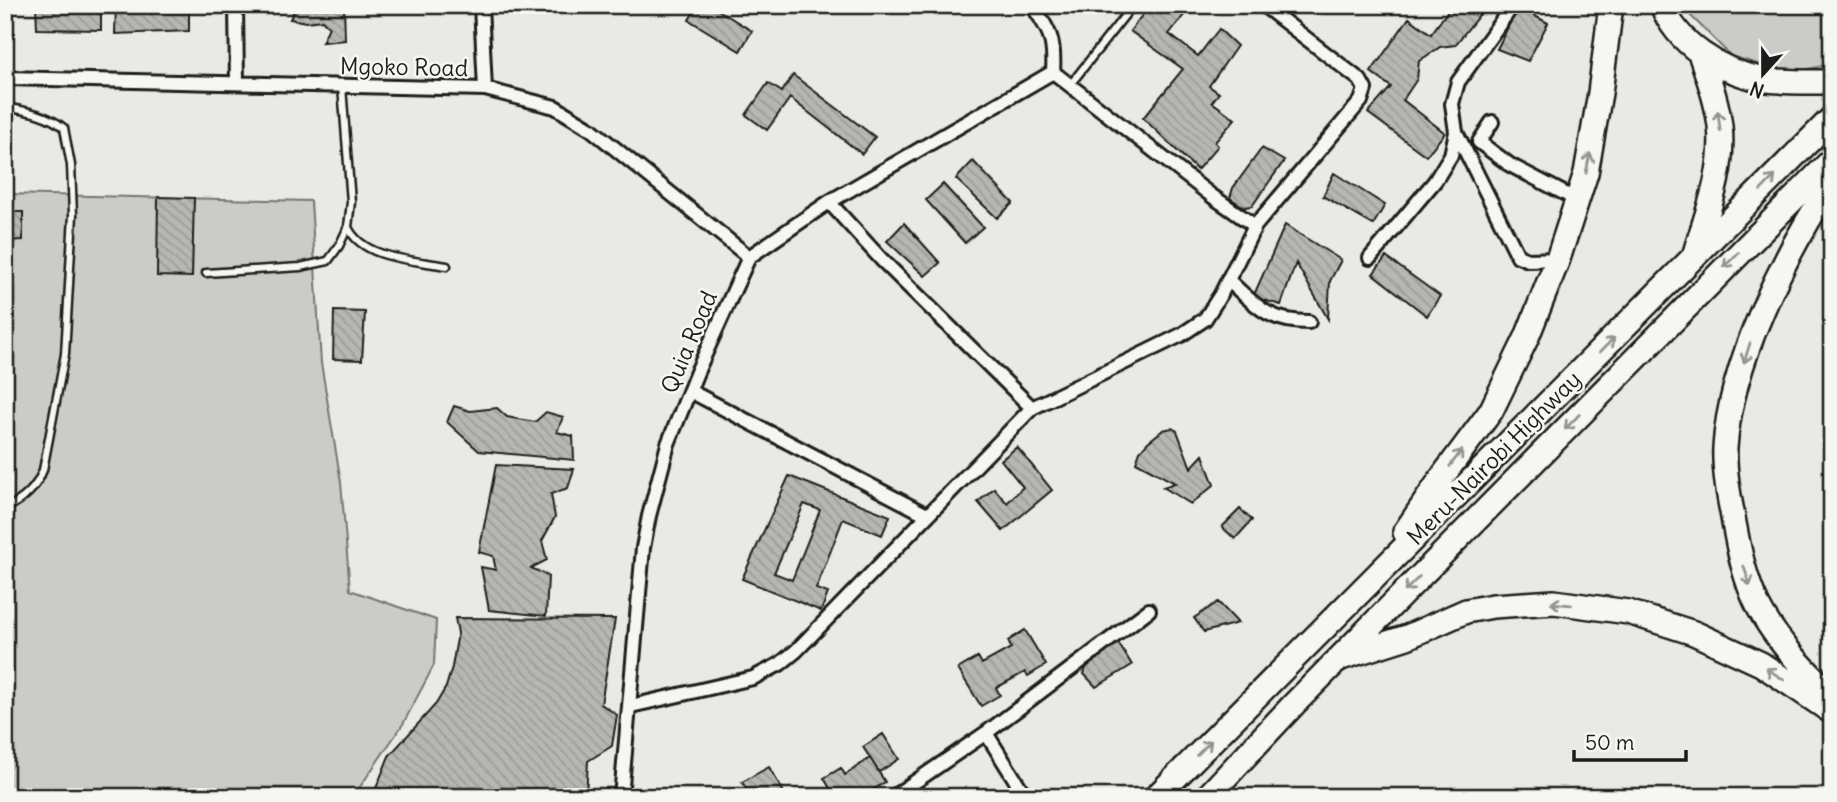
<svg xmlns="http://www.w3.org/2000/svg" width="1837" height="802" viewBox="0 0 1837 802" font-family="Delius,sans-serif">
	<defs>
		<pattern id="building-back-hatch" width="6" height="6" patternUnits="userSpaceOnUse" patternTransform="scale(1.75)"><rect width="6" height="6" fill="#b6b6b3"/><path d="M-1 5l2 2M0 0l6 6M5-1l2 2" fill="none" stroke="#9c9c99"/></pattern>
	</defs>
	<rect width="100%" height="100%" fill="#e9e9e5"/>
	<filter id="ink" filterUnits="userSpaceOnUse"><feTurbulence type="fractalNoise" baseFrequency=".0143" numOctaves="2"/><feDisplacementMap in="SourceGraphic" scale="14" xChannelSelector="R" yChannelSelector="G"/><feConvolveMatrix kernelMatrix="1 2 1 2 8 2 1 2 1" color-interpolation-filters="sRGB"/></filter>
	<g filter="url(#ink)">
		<!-- green -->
		<path fill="#cbcbc7" stroke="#747472" stroke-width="2" d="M1680,5h152v59l-43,9 -58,-17z
			M5,194l306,7 10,162 20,119 9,108 86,30 -2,45 -31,59 -50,73h-348z"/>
		<!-- building -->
		<path fill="url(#building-back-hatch)" stroke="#1c1c1c" stroke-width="2" fill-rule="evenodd" d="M36,5h65v25l-64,-1z
			M116,5h73v26l-74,3z
			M297,5h47l1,35 -23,2 7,-15 -7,-7 -16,2 -16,-3z
			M698,5h12l42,26 -12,20 -51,-31z
			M1150,5h42l-23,29 29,22 21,-27 18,17 -28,40 10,7 -7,9 23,17 -20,23 3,4 -21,24 -54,-52 40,-49 -53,-38z
			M1452,5h35l-32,40 -15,2 -21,14 -2,18 -14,21 42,33 -19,23 -58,-43 23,-26 -20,-15 38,-54 22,16z
			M1518,7l30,16 -20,38 -31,-12z
			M793,75l82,62 -13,17 -72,-56 -23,32 -21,-15 22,-32 14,9z
			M1262,148l22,13 -32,45 -8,1 -14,-9 3,-10z
			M973,161l40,42 -16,15 -41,-39z
			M1334,173l51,32 -12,20 -50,-29z
			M943,184l40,43 -18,16 -39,-43z
			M158,197l36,1 -2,79 -35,-1z
			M5,212h18v28l-18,1z
			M904,223l36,40 -15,13 -38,-35z
			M1285,225l56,35 -11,21 -2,38 -32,-56 -15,42 -28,-8z
			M1386,257l54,39 -13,20 -54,-42z
			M334,311l31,1 -3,48 -29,-1z
			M454,406l16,5 27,-3 10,9 28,5 11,-10 17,5 -6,15 16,4 1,24 -95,-9 -32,-29z
			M1172,428l5,3 14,37 12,-13 11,30 -23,19 -28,-17 12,-4 -39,-21 4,-11 8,-9 15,-12z
			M1017,447l35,43 -49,41 -25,-29 16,-14 13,15 16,-16 -22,-27z
			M496,465l78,4 -6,19 -17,6 4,23 -13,24 5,19 -16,8 17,8 -2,40 -57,-6 -8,-43 15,3 -3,-14 -14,-4z
			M789,476l101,40 -8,19 -39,-16 -27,70 12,4 -7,18 -79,-32zM804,504l16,6 -28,70 -18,-7z
			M1240,509l12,11 -17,19 -13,-12z
			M1218,602l20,21 -34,9 -10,-14z
			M455,618l160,1 -14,85 16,11 -5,31 -24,15 -2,36 -213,-1 16,-40 47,-52 10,-17 6,-20 6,-34z
			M1025,630l21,35 -18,11 -3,-4 -29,16 4,7 -19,11 -23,-37 20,-12 4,7 29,-16 -3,-7z
			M1117,641l15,24 -36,22 -12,-13 4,-13z
			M883,734l16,25 -20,13 -16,-25z
			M870,758l15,24 -23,15h-27l-11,-19 17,-10 4,7z
			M769,767l17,29 -39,1 3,-2 -8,-13z"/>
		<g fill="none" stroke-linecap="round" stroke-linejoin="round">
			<!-- lane casing -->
			<g stroke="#1c1c1c" stroke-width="11">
				<path id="lane" d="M1070,85l63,-80
					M5,107c22,4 42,7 59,21l7,37 2,50 -8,139 -22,116c-7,19 -19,29 -38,39
					M348,227c15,33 68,33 99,39
					M206,273l94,-6 28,-6 11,-15 9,-19 3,-25 -9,-115"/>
			</g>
			<!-- street casing -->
			<g stroke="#1c1c1c" stroke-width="18">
				<path id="street" d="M236,5l1,78
					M481,5l4,84
					M1032,5c18,26 23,35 21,67
					M1053,72l159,124 43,30 106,-125 4,-12 -5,-9 -97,-75
					M5,78l480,11 70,18 36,22 158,128
					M1492,122l-13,20 31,23 67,35
					M1456,132l62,124 10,4 30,-1
					M1370,258l65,-77 16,-26 5,-23 -4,-28 6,-22 55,-77
					M1228,280c29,26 40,42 81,42
					M690,391l237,124
					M1032,408l149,-73 24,-16 16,-25 34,-68
					M631,706l122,-28 27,-14 16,-13 236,-243 -150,-148 -53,-58
					M986,733l40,64
					M621,797l22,-249 6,-32 19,-72 29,-72 52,-115 80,-55 224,-130
					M893,797l93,-64 163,-123"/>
			</g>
			<!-- highway casing -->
			<g stroke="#1c1c1c" stroke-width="28">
				<path id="highway" d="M1662,5c15,39 58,66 98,74 23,4 48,3 72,3
					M1832,183c-47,69 -102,181 -107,265 -1,21 3,44 7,64 5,28 10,56 21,83 14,35 50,75 79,100
					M1695,253c12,-40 30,-83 25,-127 -3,-25 -12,-49 -20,-73
					M1405,532l40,-59 46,-62 36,-74 31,-78 28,-86 14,-80 11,-88
					M1341,658l66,-21 59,-26 27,-5 61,-4 74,10 66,21 67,31 71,48
					M1156,797l676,-679
					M1207,797l88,-94 537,-543"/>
			</g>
			<!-- lane -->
			<use href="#lane" stroke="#f6f6f2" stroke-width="6"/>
			<!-- street -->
			<use href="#street" stroke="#f6f6f2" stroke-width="12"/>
			<!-- highway -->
			<use href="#highway" stroke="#f6f6f2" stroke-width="23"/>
		</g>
		<!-- one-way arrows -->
		<defs><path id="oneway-shaft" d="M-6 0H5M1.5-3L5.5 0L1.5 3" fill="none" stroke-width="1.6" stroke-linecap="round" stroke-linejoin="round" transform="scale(1.75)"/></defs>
		<g stroke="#949492">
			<use href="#oneway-shaft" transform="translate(1719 121) rotate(-97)"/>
			<use href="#oneway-shaft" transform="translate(1588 163) rotate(-79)"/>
			<use href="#oneway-shaft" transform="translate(1768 183) rotate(-45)"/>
			<use href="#oneway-shaft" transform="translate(1731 260) rotate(135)"/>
			<use href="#oneway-shaft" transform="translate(1607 345) rotate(-45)"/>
			<use href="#oneway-shaft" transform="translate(1747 353) rotate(107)"/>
			<use href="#oneway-shaft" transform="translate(1572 422) rotate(134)"/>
			<use href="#oneway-shaft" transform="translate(1456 458) rotate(-53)"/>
			<use href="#oneway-shaft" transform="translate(1747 576) rotate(72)"/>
			<use href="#oneway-shaft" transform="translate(1412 584) rotate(135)"/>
			<use href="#oneway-shaft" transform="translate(1561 604) rotate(-175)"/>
			<use href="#oneway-shaft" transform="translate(1775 674) rotate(-146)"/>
			<use href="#oneway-shaft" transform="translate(1204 748) rotate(-45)"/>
		</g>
	</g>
	<g text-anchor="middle" stroke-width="5" stroke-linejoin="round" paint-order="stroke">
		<!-- street labels -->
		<g font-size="23" fill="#1c1c1c" stroke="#f6f6f2">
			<text transform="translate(404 67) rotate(1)" y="8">Mgoko Road</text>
			<text transform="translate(689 342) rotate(-67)" y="8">Quia Road</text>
			<text transform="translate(1494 458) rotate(-45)" y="8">Meru-Nairobi Highway</text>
		</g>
	</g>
	<!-- margin -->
	<rect width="1837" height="802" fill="none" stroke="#f6f6f2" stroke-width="28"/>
	<rect x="14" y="14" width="1809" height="774" fill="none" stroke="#1c1c1c" stroke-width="2.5" filter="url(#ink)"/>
	<!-- north arrow -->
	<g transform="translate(1763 74) rotate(201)" stroke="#f6f6f2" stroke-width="5" paint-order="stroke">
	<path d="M0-5L12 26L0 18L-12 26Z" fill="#1c1c1c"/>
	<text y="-10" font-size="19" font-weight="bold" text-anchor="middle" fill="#1c1c1c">N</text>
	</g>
	<!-- scale -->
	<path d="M1574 750v10h112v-10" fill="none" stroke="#1c1c1c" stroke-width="3.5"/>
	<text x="1585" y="750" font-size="21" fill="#1c1c1c" stroke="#f6f6f2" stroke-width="5" paint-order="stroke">50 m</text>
</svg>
